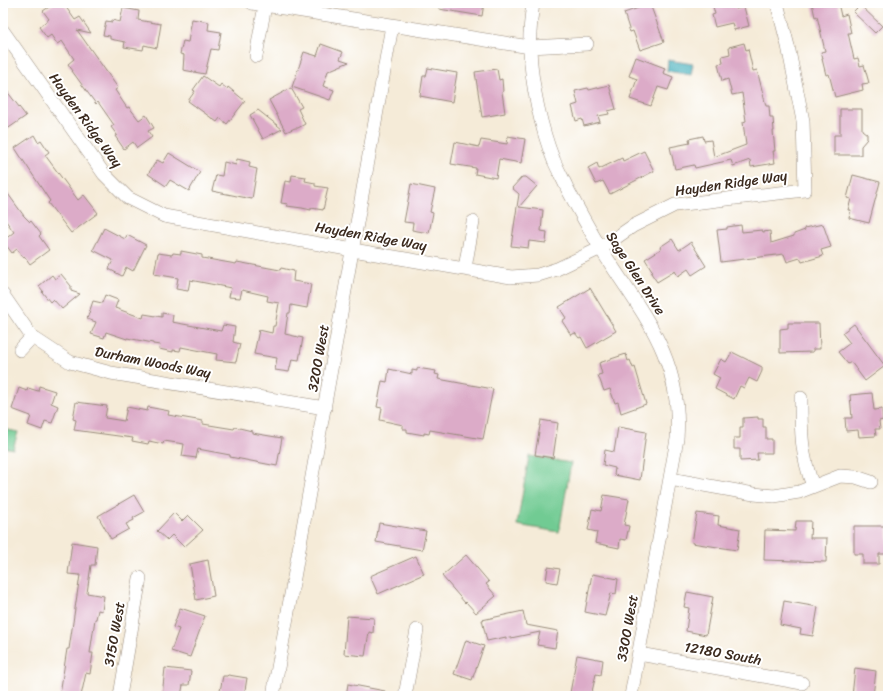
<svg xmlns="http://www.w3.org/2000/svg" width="891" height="699" viewBox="0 0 891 699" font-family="Sriracha,sans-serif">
	<rect width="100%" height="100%" fill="#fff"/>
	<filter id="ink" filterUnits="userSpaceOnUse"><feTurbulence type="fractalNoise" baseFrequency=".025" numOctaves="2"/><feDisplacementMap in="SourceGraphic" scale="8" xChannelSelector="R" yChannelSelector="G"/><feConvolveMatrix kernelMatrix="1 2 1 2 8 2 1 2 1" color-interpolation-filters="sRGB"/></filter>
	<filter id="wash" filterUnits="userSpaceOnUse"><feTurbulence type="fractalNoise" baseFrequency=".012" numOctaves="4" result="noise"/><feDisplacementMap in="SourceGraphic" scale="16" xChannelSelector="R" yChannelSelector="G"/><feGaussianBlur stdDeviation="0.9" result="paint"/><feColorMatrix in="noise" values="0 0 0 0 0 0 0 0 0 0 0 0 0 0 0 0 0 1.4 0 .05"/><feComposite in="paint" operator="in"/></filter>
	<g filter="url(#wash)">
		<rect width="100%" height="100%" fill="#f5ebd8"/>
		<!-- green -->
		<path fill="#71cb93" stroke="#567a58" d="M3,429l15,3 -5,17 -10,-2z
			M529,456l42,7 -12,69 -42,-7z"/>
		<!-- water -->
		<path fill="#3babb8" stroke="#3b6a6b" d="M668,60l25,4 -2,11 -24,-4z"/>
		<g id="blocks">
			<!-- building -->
			<path fill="#dcabc8" d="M55,3h8l12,17 5,-3 11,16 -14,-3 41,58 -3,2 12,18 2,-1 10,13 7,-5 8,13 -6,3 4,6 -15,11 -4,-6 -9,7 -9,-13 2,-1 -6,-8 3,-2 -16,-23 -2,2 -24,-33h1l-5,-7 6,-5 -12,-18 -5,3 -6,-9 -4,3 -8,-11 10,-8 -6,-8z
				M440,3h44l-2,13 -43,-7z
				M712,3h22l2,6 8,-2 5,19 -15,4 -2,-7 -17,4 -3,-12 3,-1z
				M812,3h26l3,13 6,-2 4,19h-3l6,26 4,-1 2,8 4,-1 5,18 -7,1 1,6 -28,7 -6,-23 -3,1 -4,-16h1l-2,-7 4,-1 -8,-35 -2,1z
				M650,4l14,38 -24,8 -7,-19 -3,1 -6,-19z
				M860,5l22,21 -7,7 -22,-21z
				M123,8l16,3 -1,9 23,4 -4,24 -13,-3 -1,5 -19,-3 1,-5 -15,-3v-3l-7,-1 3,-14 6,1v-2l8,2z
				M192,19l17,3 -1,8 13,2 -3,18 -7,-1 -6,25 -22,-4 1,-15 -4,-1 3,-13 5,1z
				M744,43l2,7 2,-1 5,22 4,-1 9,36h3l1,12h3l1,13h-1l2,20h-2l2,12 -24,4 -1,-7 -17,6 -2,-6 -36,8 -1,-3 -19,4 -5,-22 20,-4 -1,-4 14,-3 1,5 7,-1 3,17 32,-12 -3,-23 3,-1 -4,-28 -10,2 -4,-16 -6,2 -4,-17 5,-1 -1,-7 8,-2 -1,-7z
				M321,44l22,8 -3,7 9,3 -21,9 -5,15 11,4 -4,10 -38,-13 12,-35 13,4z
				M636,57l29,11 -2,5 10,4 -5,13 -10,-3 -7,19 -21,-7 7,-20 -8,-3z
				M428,68l29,5 -5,29 -32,-6 3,-20h3z
				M497,69l2,11 3,-1 1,13h-1l3,21 -23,4 -7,-45z
				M203,76l16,11 2,-3 6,5 1,-2 17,14 -18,23 -7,-6 -3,4 -29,-21 7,-10 -2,-1z
				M609,85l7,24 -8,2 1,3 -11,2 2,6 -16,4 -2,-7 -6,2 -4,-15 6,-2 -3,-13 13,-3 1,2z
				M3,86l23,30 -23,16z
				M291,88l11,19 -4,2 7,15 -7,4h-3l-9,4 -17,-32z
				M840,109h22v21l5,4v5l-6,7v9h-27v-20h6z
				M258,110l24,19 -19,10 -13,-24z
				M34,135l4,7 3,-2 8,12 -4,3 33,45 6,-5 14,18 -27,20 -23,-30 2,-2 -35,-53z
				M508,136l17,3 -4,24 -22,-4 -3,19 -21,-4 1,-6 -25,-4 4,-22 24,5 2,-7 26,4z
				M644,151l10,20 -44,23 -7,-13 -7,3 -8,-16 9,-5 2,6 23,-11 1,3z
				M169,153l31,19 -11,19 -19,-11 -4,6 -18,-12 9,-14 6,3z
				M237,159l13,3 -1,5 8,2 -5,30 -40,-8 4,-16 6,1 2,-14 12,3z
				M292,175l14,2 -1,4 10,2v3l13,2 -5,22 -12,-2v2l-9,-2 -15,-2 1,-2 -7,-1 4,-22 6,1z
				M853,175l27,7 -11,41 -20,-5 2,-8h-3l3,-11 -4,-1z
				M522,177h4l11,9 -18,21 24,3 -2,21 6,1 -1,11 -17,-2 -1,7 -17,-2 8,-52 -7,-6z
				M411,184l24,5 -5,23 3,1 -4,20 -17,-3 1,-7 -9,-1z
				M3,187l21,29 6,6 1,-1 10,13 -2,2 10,14 -19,14 -5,-7 -1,1 -7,-9 -5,4 -9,-12 11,-9 -11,-15z
				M823,224l8,23 -10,3 2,6 -21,6 -2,-4 -13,4 -3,-8 -63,8 -4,-32 10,-1v-2l14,-2 1,7 20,-2 1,2 7,-1 1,12 23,-7v-2l11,-4 -1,-2z
				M104,228l21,11 2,-4 19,10 -13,26 -7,-4 -4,9 -13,-7 4,-9 -20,-10z
				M672,239l7,11 12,-8 15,24 -14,9 -4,-6 -10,7 -3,-5 -18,11 -6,-9 2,-1 -8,-13 16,-10 -1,-2z
				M181,251l21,4v3l34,6 1,-2 43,8 1,-2 13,3 -1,10 18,3 -4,24 -16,-3 -1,8h-2l-3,21 18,4 -4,22 -7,-1 -3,13 -14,-2 2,-12 -23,-4 5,-24 13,3 1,-7h2l4,-23 -12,-2 1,-5 -26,-6 -2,8 -11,-1 2,-9 -41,-8 -2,11 -12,-2 2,-11 -24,-4 4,-21 14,2 1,-2 8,1z
				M61,274l10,12v5l9,3 -18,15 -9,-10 -3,3 -8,-10 1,-1 -4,-5 13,-11 3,4z
				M590,288l26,43 -29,17 -6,-11 -2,1 -4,-5 -4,2 -9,-14 4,-3 -7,-11z
				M105,295l13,5 -3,8 28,10 1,-4 18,3v-4l11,2 -1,7 49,9 2,-6 12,2 -2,15 7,2 -4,18 -20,-2 1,-6 -36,-7 -1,4 -7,-1v2l-14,-3 1,-4 -7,-1v-1l-26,-5v1l-21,-7 -2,6 -13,-4 5,-12 -9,-3 6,-18 9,2z
				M788,323h31l1,26h-7v3l-33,1v-24l8,-1z
				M854,324l31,42 -20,15 -14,-19 -3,2 -10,-12 12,-9 -8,-10z
				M732,352l30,15v4l-5,11 -8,-4 -5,10 -4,-2 -6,13 -19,-10 5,-11 -7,-4 8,-15 5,3z
				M626,354l2,7 2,-1 3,8 2,-1 11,37 -25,9 -3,-11 -3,1 -5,-14 -6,2 -6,-16 4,-1 -3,-11z
				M417,368l19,3 -1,3 4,1 -1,4 55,10 -10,50 -53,-9 -1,4 -5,-1v2l-17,-3v-3h-4v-4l-23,-5 2,-12 -5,-1 5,-26 5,1 2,-13 23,5v-4l5,1z
				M39,386l16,5 -4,12 7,3 -6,17 -7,-2 -3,9 -14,-5 3,-9 -19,-7 7,-21 8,3 1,-3 10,3z
				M872,393l2,17 8,-1 1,11 -4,1 1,8h-5l1,7 -17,1 -1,-7 -12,1 -1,-13h7l-2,-23z
				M76,402l31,4 -2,12 19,3 3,-14 20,4 1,-4 21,4 -1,4 35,6v3l31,5 1,-2 17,4v2l30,5 -5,28 -47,-9v-2l-32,-6 -2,9 -14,-2 2,-12 -20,-3 -1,3 -14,-3 -1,3 -16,-3 1,-3 -59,-8 2,-10 -3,-1z
				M758,417v2h5v8h3v12h6v14h-15l1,7 -18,1v-12h-6v-11h6v-11h3v-9z
				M541,420l17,3 -5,35 -18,-3z
				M618,427l28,5 -6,48 -26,-5 1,-7 -12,-3 2,-15 9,2z
				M134,495l10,17 -11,6 1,2 -8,4 3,5 -18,10 -13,-23z
				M604,495l25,4 -5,26 5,1 -3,14 -6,-1 -1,9 -24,-5 2,-11 -9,-2 4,-21 9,2z
				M174,513l8,8 6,-6 15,15 -19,17 -12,-12 -5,5 -10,-9z
				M697,513l22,3 -1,9 22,4 -3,21 -45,-7z
				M796,521h15l-1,17h17l-1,24 -62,-2 1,-30 30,1z
				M379,523l47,8 -4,19 -46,-8z
				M854,526h34v28h-9v10h-16v-10h-9z
				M72,542l25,4 -2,19h-4l-4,28 17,3 -2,15 -4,-1 -2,9h-1l-5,34h3l-3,21 -4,-1 -5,23 -21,-2 7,-45h2l11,-74 -12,-1z
				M466,555l23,27 -3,2 10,12 -20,17 -10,-11 -1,1 -23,-27z
				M416,556l8,18 -46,20 -8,-18z
				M208,560l6,36 -18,4 -6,-36z
				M548,567l12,2 -3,14 -11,-2z
				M592,574l26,5 -2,15 -5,-1 -6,23 -20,-4z
				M687,592l26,5 -7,38 -20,-4 3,-23 -5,-1z
				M784,601l34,6 -5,29 -13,-2 1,-5 -21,-4z
				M180,608l25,8 -15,41 -19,-6 8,-22 -6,-2z
				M523,611l3,14 32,6 -3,17 -18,-3 3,-13 -34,7v-2l-19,4 -5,-21z
				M347,616l27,2 -1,15 -4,-1 -4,24 -21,-2z
				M466,640l18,6 -12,34 -18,-6z
				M577,655l26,5 -2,15 -5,-1 -5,22 -21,-3z
				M165,668l26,3 -2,14h-6l-2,11h-19z
				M855,668l21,3 -3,25h-21z
				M228,675l19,3 -3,18h-25l4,-20h4z
				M348,684l37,7v5h-39z"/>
		</g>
	</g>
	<g filter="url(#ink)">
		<use href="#blocks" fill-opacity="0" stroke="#988a7b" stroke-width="1"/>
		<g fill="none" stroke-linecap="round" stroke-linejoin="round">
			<!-- minor casing -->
			<g stroke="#988a7b" stroke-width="14">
				<path id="minor" d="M252,3l278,44 57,-3
					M533,3c-2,15 -4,31 -3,45 1,35 11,81 24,113 4,9 9,18 13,27 11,21 22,41 34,61 41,65 82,108 76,190l-46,257
					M3,31l101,143 24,24 36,18 189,34 158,27 27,-2 19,-6 44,-21 32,-22 42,-21 130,-15 -2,-69 -15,-75 -11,-43
					M256,56l9,-51
					M465,268l8,-46
					M3,295l29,42 38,25 41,11 214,35
					M20,350l12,-13
					M801,398c0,33 0,57 12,88
					M670,479l84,15 20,2 25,-4 41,-16 16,1 15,5
					M639,654l163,29
					M120,696l20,-118
					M273,696l119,-670
					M405,696l12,-66"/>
			</g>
			<!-- minor -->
			<use href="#minor" stroke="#fff" stroke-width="13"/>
		</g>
	</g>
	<g text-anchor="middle" stroke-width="4" stroke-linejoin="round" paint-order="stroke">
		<!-- street labels -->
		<g font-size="14" fill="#3b2a1e" stroke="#fff">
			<text transform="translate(86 120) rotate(54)" y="5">Hayden Ridge Way</text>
			<text transform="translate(731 183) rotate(-8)" y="5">Hayden Ridge Way</text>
			<text transform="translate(371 236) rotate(10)" y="5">Hayden Ridge Way</text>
			<text transform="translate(636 273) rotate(57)" y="5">Sage Glen Drive</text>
			<text transform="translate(318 358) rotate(-80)" y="5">3200 West</text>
			<text transform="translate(153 362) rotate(11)" y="5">Durham Woods Way</text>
			<text transform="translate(627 628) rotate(-80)" y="5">3300 West</text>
			<text transform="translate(114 634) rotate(-80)" y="5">3150 West</text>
			<text transform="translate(723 653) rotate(10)" y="5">12180 South</text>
		</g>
	</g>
	<!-- margin -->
	<rect width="891" height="699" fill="none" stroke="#fff" stroke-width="16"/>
</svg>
